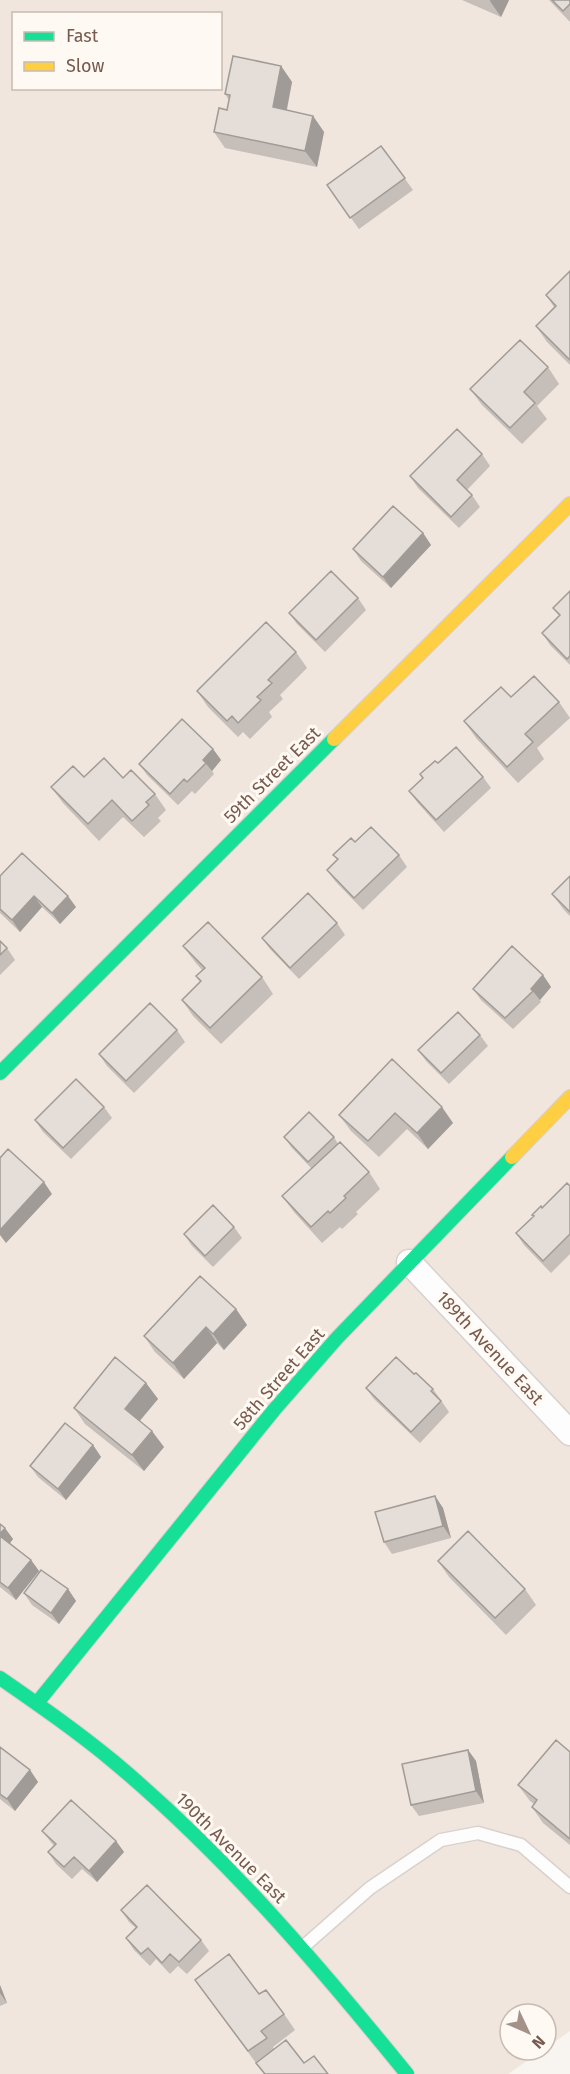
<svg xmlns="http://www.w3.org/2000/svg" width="570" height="2074" viewBox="0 0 570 2074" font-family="'Fira Sans',sans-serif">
	<rect width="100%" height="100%" fill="#f8f4f0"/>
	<!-- residential -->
	<path fill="#f0e6de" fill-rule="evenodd" d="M0,0h570v2031l-24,17v-34h-36v36h33l-35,24h-508zM14,14h206v74h-206z"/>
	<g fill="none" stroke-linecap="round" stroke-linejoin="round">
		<!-- lane casing -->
		<g stroke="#d8d1cd" stroke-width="15">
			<path id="lane" d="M303,1947l67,-59 71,-48 37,-7 43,12 49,42"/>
		</g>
		<!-- street casing -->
		<g stroke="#d8d1cd" stroke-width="27">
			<path id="street" d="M409,1262l161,171"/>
		</g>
		<!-- fast casing -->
		<g stroke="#d8d0cc" stroke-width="16">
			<path id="fast" d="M0,1073l334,-334
				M0,1678c39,27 78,54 114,84 110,92 203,201 293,312
				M37,1703l237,-293 63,-72 175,-181"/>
		</g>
		<!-- slow casing -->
		<g stroke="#d8d0cc" stroke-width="16">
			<path id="slow" d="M334,739l236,-235
				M512,1157l58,-60"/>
		</g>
		<!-- lane -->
		<use href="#lane" stroke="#fefdfd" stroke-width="12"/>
		<!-- street -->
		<use href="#street" stroke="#fefdfd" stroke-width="24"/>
		<!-- fast -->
		<use href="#fast" stroke="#16e098" stroke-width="14"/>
		<!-- slow -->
		<use href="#slow" stroke="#ffcf43" stroke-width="14"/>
	</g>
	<!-- wall -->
	<path fill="#c5beb9" d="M462,0h47l-8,17z
		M549,0h21v22z
		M281,66l11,16 -5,28 26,6 11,16 -7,35 -92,-19 -11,-16 13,-22 2,-10 -4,-6z
		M381,146l32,44 -54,39 -32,-44z
		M570,271v94l-23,-23 -11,-16 18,-19 -8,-12z
		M548,367l11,17 -22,22 10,13 -25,25 -40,-39 -12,-16z
		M482,454l8,12 -23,24 5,5 8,12 -21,21 -41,-40 -8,-12z
		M423,533l8,12 -40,43 -30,-27 -8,-12z
		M570,591v74l-20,-20 -8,-12 17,-17 -6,-8z
		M358,598l8,12 -41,42 -28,-28 -8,-11z
		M296,652l11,16 -27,27 3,4 -14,13 3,5 -22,22 -7,-7 -5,5 -30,-30 -11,-16z
		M511,697l48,5 11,16 -33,30 7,11 -26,24 -42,-45 -12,-17z
		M213,749l8,11 -9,11 2,3 -19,20 -3,-3 -14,14 -30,-29 -9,-12z
		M438,763l45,14 8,11 -47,44 -27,-30 -8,-11z
		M84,777l39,1 32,16 11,16 -8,8 3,3 -17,16 -21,-20 -24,24 -36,-38 -12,-16z
		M355,842l44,13 8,12 -44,43 -28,-29 -8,-11 10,-10 -4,-5z
		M0,876l76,31 -16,17 -18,-17 -22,25 -20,-19z
		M570,876v40l-6,-6 -12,-16z
		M337,923l8,12 -46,44 -29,-30 -8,-11z
		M0,941l7,7 8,12 -15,15z
		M183,946l79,31 11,17 -52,50 -28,-28 -11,-16 18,-18 -4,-6 6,-6 -7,-8z
		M543,975l8,12 -11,13 1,2 -28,27 -32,-29 -8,-11z
		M177,1030l8,12 -51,51 -27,-27 -8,-12z
		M480,1035l8,11 -39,38 -23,-23 -8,-11z
		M392,1059l61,64 -25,26 -21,-20 -28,28 -28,-26 -12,-16z
		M104,1107l8,11 -41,41 -28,-27 -8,-12z
		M284,1137h50l4,7 31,28 11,17 -24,23 2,2 -16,15 -2,-2 -18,16 -28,-31 -12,-16 30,-27 -20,-21z
		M570,1186v68l-19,19 -27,-28 -8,-12 26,-25z
		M234,1227l8,11 -29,29 -21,-21 -8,-12z
		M236,1309l11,16 -23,25 -7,-7 -33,36 -29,-27 -11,-16z
		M414,1374l19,15 16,23 -29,31 -46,-44 -8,-11z
		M146,1383l12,16 -18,22 24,26 -20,24 -59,-47 -11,-16z
		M93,1445l8,12 -35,43 -28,-23 -8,-11z
		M435,1496l8,12 8,30 -59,16 -8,-12z
		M0,1524l13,15 -3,4 21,17 8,11 -23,29 -16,-13z
		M438,1561l87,28 11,16 -30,30 -57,-58z
		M68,1589l8,12 -17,23 -27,-19 -8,-12z
		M0,1747l30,23 8,12 -23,29 -15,-12z
		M468,1750l8,11 8,42 -65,13 -8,-11z
		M570,1752v93l-27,-22 -11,-16 2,-3 -4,-3 -12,-16z
		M42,1831l74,10 8,11 -27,30 -15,-13 -10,10 -16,-15 -8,-12 6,-6z
		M121,1910l80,30 8,11 -22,23 -9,-8 -8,8 -14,-15 -6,7 -16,-16 -8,-12 10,-10 -7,-6z
		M195,1980l64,14 25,20 11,16 -22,17 1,2 54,25h-64z
		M0,1985l7,18 -7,3z"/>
	<!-- shaded-wall -->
	<path fill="#a09b96" d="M490,0h19l-8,17 -11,-16z
		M281,66l11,16 -8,41 -11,-16z
		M313,116l11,16 -7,35 -12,-16z
		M423,533l8,12 -40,43 -8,-11z
		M213,749l8,11 -9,11 -9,-11z
		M34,896l8,11 -22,25 -8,-12z
		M68,896l8,11 -16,17 -8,-11z
		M543,975l8,12 -11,13 -9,-11z
		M442,1107l11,16 -25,26 -11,-16z
		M44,1182l8,12 -46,49 -6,-8v-5z
		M236,1309l11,16 -23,25 -11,-16z
		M206,1327l11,16 -33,36 -11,-16z
		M146,1383l12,16 -22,26 -11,-16z
		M152,1431l12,16 -20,24 -12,-16z
		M93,1445l8,12 -35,43 -8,-11z
		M435,1496l8,12 8,30 -8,-12z
		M5,1528l8,11 -6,8 -7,-11v-2z
		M31,1560l8,11 -23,29 -8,-12z
		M68,1589l8,12 -17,23 -8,-11z
		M468,1750l8,11 8,42 -8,-12z
		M30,1770l8,12 -23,29 -8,-12z
		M116,1841l8,11 -27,30 -8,-11z
		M0,1985l7,18 -7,-10z"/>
	<!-- building -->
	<path fill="#e5ddd7" stroke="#a09b96" stroke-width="1.5" d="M552,0h18v4l-7,7z
		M233,56l48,10 -8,41 40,9 -8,35 -91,-19 5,-24 8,2 3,-15 -5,-1z
		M381,146l24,32 -55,40 -23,-33z
		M570,271v89l-34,-34 20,-20 -10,-11z
		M520,340l28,27 -24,25 11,11 -25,25 -40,-39z
		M457,429l25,25 -25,26 15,15 -21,22 -41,-41z
		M393,506l30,27 -40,44 -30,-28z
		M331,571l27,27 -42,42 -27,-27z
		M570,591v65l-3,3 -25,-26 18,-18 -7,-7z
		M266,622l30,30 -28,28 4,3 -15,14 4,3 -23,23 -6,-7 -5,5 -30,-30z
		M534,676l25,26 -34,32 8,8 -26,25 -43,-46 37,-34 10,10z
		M182,719l31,30 -10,11 3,3 -19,19 -3,-3 -14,15 -31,-30z
		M456,747l27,30 -47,43 -27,-29 14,-13 -3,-4 15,-13 3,2z
		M104,758l19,20 8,-8 24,24 -9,8 3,3 -17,16 -20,-21 -24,24 -37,-37 22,-21 11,11z
		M371,827l28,28 -45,43 -27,-28 11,-11 -5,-4 18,-17 4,4z
		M22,853l46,43 -16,17 -18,-17 -22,24 -12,-11v-33z
		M570,876v36l-18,-18z
		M308,893l29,30 -47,45 -28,-30z
		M208,922l54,55 -52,51 -28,-28 19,-19 -5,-5 9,-8 -22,-22z
		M0,941l7,7 -7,7z
		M512,946l31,29 -12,14 2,2 -28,27 -32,-29z
		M150,1003l27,27 -51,51 -27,-27z
		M458,1012l22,23 -39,38 -23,-23z
		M392,1059l50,48 -25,26 -22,-20 -27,28 -29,-26z
		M76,1079l28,28 -41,41 -28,-28z
		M309,1112l25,25 -26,25 -24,-25z
		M340,1142l29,30 -25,24 2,2 -16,15 -2,-2 -17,16 -29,-31z
		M8,1149l36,33 -44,48v-72z
		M567,1183l3,3v48l-27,27 -27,-28 18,-17 -2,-1 9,-9 1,2z
		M213,1205l21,22 -29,29 -21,-22z
		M200,1276l36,33 -23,25 -7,-7 -33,36 -29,-27z
		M115,1357l31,26 -21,26 27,22 -20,24 -58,-47z
		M396,1357l18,17 2,-1 17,16 -2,2 10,10 -30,31 -45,-44z
		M65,1423l28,22 -35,44 -28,-23z
		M435,1496l8,30 -59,16 -9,-30z
		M0,1524l5,4 -5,6z
		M468,1531l57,58 -30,29 -57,-57z
		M0,1536l31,24 -23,28 -8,-6z
		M41,1570l27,19 -17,24 -27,-20z
		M556,1740l14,12v87l-38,-32 5,-7 -19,-15z
		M0,1747l30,23 -23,29 -7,-5z
		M468,1750l8,41 -65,14 -9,-41z
		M71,1800l45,41 -27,30 -15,-14 -10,10 -16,-15 8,-8 -14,-13z
		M147,1885l54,55 -22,22 -9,-8 -8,9 -14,-15 -7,6 -15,-16 11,-11 -16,-17z
		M229,1954l30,40 7,-4 18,24 -23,17 6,7 -19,13 -53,-71z
		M286,2040l18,23 10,-7 14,18h-63l-9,-11z"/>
	<g text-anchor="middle" stroke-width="6" stroke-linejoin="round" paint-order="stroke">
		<!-- street labels -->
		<g font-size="18" fill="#775b4f" stroke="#fef9f3">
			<text transform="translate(272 775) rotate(-45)" y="6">59th Street East</text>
			<text transform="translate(490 1348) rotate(47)" y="6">189th Avenue East</text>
			<text transform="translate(279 1379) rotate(-49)" y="6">58th Street East</text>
			<text transform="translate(231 1848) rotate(45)" y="6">190th Avenue East</text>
		</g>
	</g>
	<!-- legend -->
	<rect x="12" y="12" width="210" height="78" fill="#fef9f3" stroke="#c8bab1" stroke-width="1.5"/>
	<rect x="24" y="32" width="30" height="9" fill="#16e098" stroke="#c8bab1" stroke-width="1.5"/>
	<text x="66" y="42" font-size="18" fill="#775b4f">Fast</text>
	<rect x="24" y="62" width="30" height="9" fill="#ffcf43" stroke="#c8bab1" stroke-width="1.5"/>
	<text x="66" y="72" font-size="18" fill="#775b4f">Slow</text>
	<!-- north arrow -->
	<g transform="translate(528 2032) rotate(134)"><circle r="28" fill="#fef9f3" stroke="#c8bab1" stroke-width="1.5"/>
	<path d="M0-4.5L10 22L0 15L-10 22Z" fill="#a49187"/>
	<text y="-9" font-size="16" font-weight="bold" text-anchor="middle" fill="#775b4f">N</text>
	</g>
</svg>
